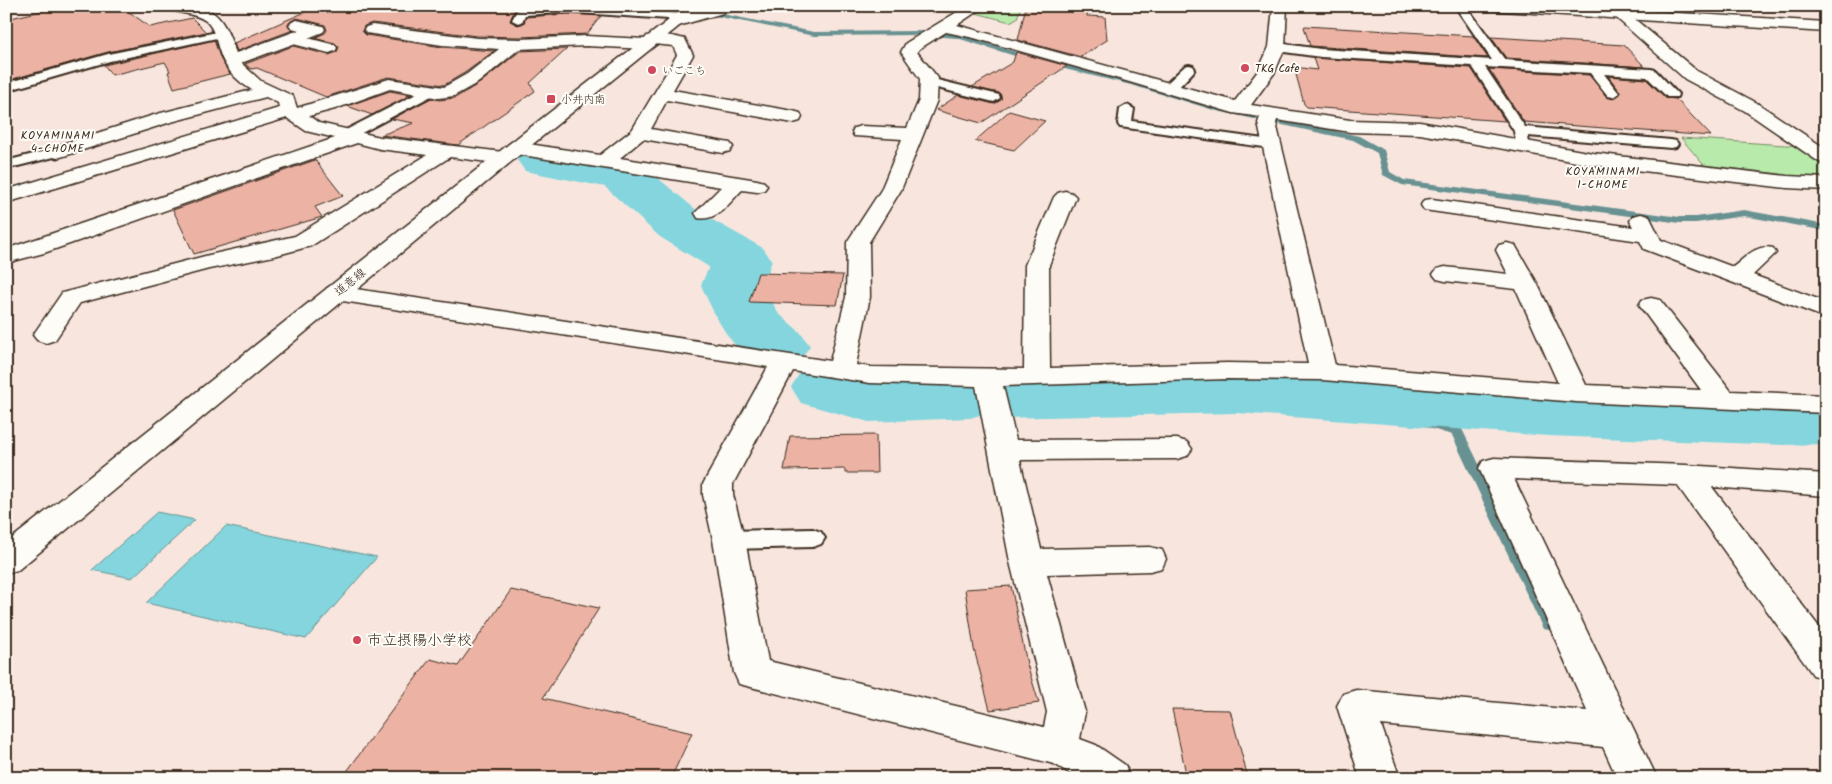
<svg xmlns="http://www.w3.org/2000/svg" width="1832" height="784" viewBox="0 0 1832 784" font-family="Kalam,'Klee One',sans-serif">
	<rect width="100%" height="100%" fill="#f8e6de"/>
	<filter id="ink" filterUnits="userSpaceOnUse"><feTurbulence type="fractalNoise" baseFrequency=".02" numOctaves="2"/><feDisplacementMap in="SourceGraphic" scale="10" xChannelSelector="R" yChannelSelector="G"/><feConvolveMatrix kernelMatrix="1 2 1 2 8 2 1 2 1" color-interpolation-filters="sRGB"/></filter>
	<g filter="url(#ink)">
		<!-- green -->
		<path fill="#b7eaab" stroke="#798a64" d="M988,6h33l-4,12 -7,4 -34,-9z
			M1681,138l119,8 26,20v14l-119,-11z"/>
		<!-- water -->
		<path fill="#84d5dd" stroke="#679191" d="M157,512l38,8 -63,58 -40,-8z
			M226,526l151,31 -71,82 -160,-36z"/>
		<g fill="none" stroke-linecap="round" stroke-linejoin="round">
			<!-- stream -->
			<path fill="#679191" fill-rule="evenodd" d="M717,13l97,19 104,-1 40,3 77,24 -7,2 -71,-22 -39,-3 -104,1 -99,-20 -1,-1z
				M1048,61l89,20 82,26 140,29 25,14 6,22 14,8 276,37h16l48,-7 82,15v6l-82,-15 -48,7h-16l-278,-38 -19,-10 -6,-22 -24,-13 -136,-29 -86,-26 -83,-20z
				M1356,394l26,11 80,24 95,195 -2,5 -6,1 -6,-1 -91,-194 -80,-24 -20,-10 -2,-3 2,-3z"/>
			<!-- river -->
			<path fill="#84d5dd" fill-rule="evenodd" d="M543,145l98,19 59,49 63,35 9,13 -9,24 15,28 22,19 10,14 -10,14c-7,2 -16,6 -23,6 -40,2 -63,-52 -76,-81l8,-18 -49,-30 -55,-50 -80,-16 -8,-11 8,-11z
				M826,365l43,11 101,-4 16,5 17,-5 234,-3 312,19 234,9 43,-1v48l-43,1 -234,-9 -312,-23 -234,5 -17,-5 -16,5 -101,4 -68,-19 -10,-16 10,-16z"/>
		</g>
		<!-- building -->
		<path fill="#ecb3a4" stroke="#3b2a1e" d="M65,6h56l29,21 42,-9 14,14 -98,20 -102,29v-62z
			M319,6h218l-22,3 -5,12 8,4 6,-2 2,-6 41,-3 34,2 -14,18 -67,3 -43,-1 -105,-13 -8,3 -2,5 4,4 76,12 52,4 -28,21 -22,13 -56,-8 -62,20 -69,-29 -6,1 -6,-5 48,-18 36,9 8,-3 2,-5 -4,-4 -21,-5 11,-5 2,-3 -2,-5 -28,-7 -6,3 -4,4 6,5 -56,21 -3,-8z
			M1026,6h50v5h12l-1,5 18,1 2,23 -26,17 -63,-17z
			M1305,26l168,10 15,22 -178,-12 -6,-19z
			M1491,37l133,8 21,22 -139,-9z
			M214,40l7,20 9,14 -56,14 -6,-16 2,-1 -5,-9 -53,13 -8,-10z
			M567,49l-37,34 5,8 -77,54 -77,-10 33,-12 -22,-4 39,-21 8,2 16,-2 25,-15 40,-32z
			M1016,52l51,14 -86,57 -45,-13 22,-15 36,9 7,-4 -2,-7 -27,-6 41,-25z
			M1313,58l158,10 34,53 -198,-14 -3,-3 -10,-37 23,3z
			M1489,69l100,6 18,22 6,2 8,-6 -13,-17 38,3 20,19 10,1 35,37 -187,-14z
			M390,91l21,4 -39,20 -25,-9z
			M1009,111l36,10 -31,29 -39,-9z
			M315,160l28,36 -28,11 7,10 -128,37 -21,-44z
			M758,273l85,2 -6,30 -88,-3z
			M876,435l1,38h-32v-4l-61,1 6,-34z
			M1011,586l16,78 12,39 -49,7 -16,-61 -9,-60z
			M511,590l88,18 -56,90 149,35 -21,45h-329l88,-119 28,7z
			M1172,709l58,1 18,68h-61z"/>
		<g fill="none" stroke-linecap="round" stroke-linejoin="round">
			<!-- lane casing -->
			<g stroke="#3b2a1e" stroke-width="4">
				<path id="lane" d="M559,6l124,8 6,3 -6,3 -116,-8 -42,3 -3,7 -4,1 -6,-3 5,-10z
					M1455,6h11l39,54 146,9 4,1 23,24 -1,3h-10l-20,-20 -43,-3 15,19 -6,4 -5,-1 -18,-23 -105,-6 40,60 146,13 5,1 2,3 -2,3 -5,1 -143,-12 1,8 -2,3h-10l-3,-16 -42,-65 -151,-9 -44,-6 -6,-4 6,-4 44,6 171,11z
					M222,31l4,1 2,2 -2,2 -116,25 -104,30v-8l102,-29z
					M1189,65l4,1 2,3 -2,3 -18,19h-10l-1,-3 1,-3 20,-19z
					M929,78l70,17 1,3 -6,4 -69,-17 -2,-3z
					M430,87l6,4 -1,3 -81,43 -5,1 -7,-4 2,-3z
					M1127,105l7,4 -2,12 139,19 5,1 2,3 -2,3 -5,1 -151,-21 -2,-3 2,-15z
					M57,148l5,1 2,3 -2,3 -56,14v-8z
					M813,529l8,3 4,6 -4,6 -8,3 -84,2 -8,-3 -4,-6 4,-6 8,-3z"/>
			</g>
			<!-- street casing -->
			<g stroke="#3b2a1e" stroke-width="3">
				<path id="street" d="M163,6c49,0 56,0 73,47l63,-23 -7,-2 -3,-3 3,-3 5,-2 26,6 2,3 -2,3 -15,6 27,7 2,3 -2,3 -6,2 -36,-9 -52,19 20,18 32,15 4,12 92,-29 55,8 23,-13 32,-25 -57,-4 -76,-12 -2,-3 2,-3 6,-2 105,13 43,1 66,-3 59,3 2,-3c12,-3 26,0 38,3l8,16 -20,35 120,21 7,2 2,4 -2,4 -7,2 -126,-23 -16,29 79,14 3,4 -3,4 -7,2 -80,-14 -23,19 137,22 7,2 3,4 -3,4 -7,2 -15,-2c-12,12 -25,32 -44,28l-3,-5 26,-26 -205,-33 -7,-2 -3,-4 3,-4 7,-2 84,13 32,-25 45,-75 -4,-9 -19,-2 -2,3 -6,2 -60,-3 -67,3 -40,33 -25,14 -15,2 -49,-9 -55,20 -26,7 10,7 61,14 123,15 7,2 3,4 -3,4 -7,2 -53,-7 -139,89 -37,10 -65,13 -129,34 -25,37 -9,3 -9,-3 -4,-5 29,-42 147,-38 86,-19 132,-81 -47,-6 -23,-6 -313,110 -38,10v-14l329,-111 -29,-7 -19,-13 -281,85v-13l273,-82 -1,-5 -12,-6 -95,25 -107,34 -7,2 -7,-2 -3,-4 3,-4 107,-34 95,-24c-15,-9 -27,-21 -32,-37 -4,-11 -5,-24 -14,-32 -11,-8 -28,-8 -41,-12z
					M714,6h25l-2,3 -59,17 -5,-2 -3,-3 3,-3z
					M967,6h18l-28,19 278,76 23,-30 11,-24 4,-41h14l-2,41 -10,25 -24,33 99,15 70,2 173,31 194,23 39,2v12l-39,-2 -194,-23 -173,-31 -70,-2 -73,-12 -1,3 59,242 223,18 -42,-94 -71,-8 -8,-2 -4,-5 4,-5 8,-2 63,7 -12,-24 3,-5 8,-2 8,2 22,38 49,102 115,5 -62,-85 3,-5 9,-2 9,2 71,91 95,4v18l-250,-11 -253,-22 -96,-1 -224,7 13,54 161,-1 10,3 5,7 -5,7 -10,3 -157,1 21,89 109,-2 12,3 4,9 -4,9 -12,3 -103,3 38,138 -5,27 16,6 29,20 6,13h-53l-24,-14 -315,-80 -5,-11 -21,-133 -10,-45v-11l65,-117 -432,-67 -9,-2 -3,-5 3,-5 9,-2 494,75 16,-64 1,-55 34,-52 21,-51 -48,-3 -2,-4 2,-4 7,-2 46,2 12,-28 1,-21 -19,-27 5,-9zM946,32l28,6 152,43 107,32 27,4 -2,6 50,241 -81,-1 -177,5 -1,-103 27,-68 -4,-4 -7,-2 -7,2 -4,4 -29,68 -1,104 -154,-2 -14,-2 14,-68 -1,-55 32,-52 36,-90 1,-22 -21,-26 2,-3zM793,371l77,12 106,3 34,176 37,150 -3,15 -276,-66 -23,-121 -12,-45v-11z
					M1603,6h16l78,65 60,32 69,46v15l-7,-2 -74,-51 -60,-32z
					M1432,199l201,28 -3,-6 3,-5 8,-2 8,2 12,24 72,27c13,-10 23,-23 40,-19l3,5 -23,22 73,27v16l-182,-69 -4,-8 -216,-31 -3,-5 3,-5z
					M1494,458l192,7 140,9v22l-114,-9 114,149v43l-13,-4 -136,-190 -163,-6 143,299h-40l-14,-31 -222,-22 19,53h-40l-23,-72 6,-12 13,-4 231,21 -108,-243 4,-7z"/>
			</g>
			<!-- secondary casing -->
			<g stroke="#3b2a1e" stroke-width="3">
				<path id="secondary" d="M687,6h17l-181,146 -505,418 -12,3v-30l503,-399z
					M1480,6h84l262,16v10l-339,-22 -5,-1z"/>
			</g>
			<!-- lane -->
			<use href="#lane" fill="#fdfcf7" fill-rule="evenodd"/>
			<!-- street -->
			<use href="#street" fill="#fdfcf7" fill-rule="evenodd"/>
			<!-- secondary -->
			<use href="#secondary" fill="#fdfcf7" fill-rule="evenodd"/>
		</g>
	</g>
	<!-- markers -->
	<g fill="#d1495b" stroke="#fdfcf7" stroke-width="2">
		<circle cx="1245" cy="68" r="5"/>
		<circle cx="652" cy="70" r="5"/>
		<rect x="546" y="94" width="10" height="10" rx="2.5"/>
		<circle cx="357" cy="640" r="5"/>
	</g>
	<g text-anchor="middle" stroke-width="4" stroke-linejoin="round" paint-order="stroke">
		<!-- far-poi labels -->
		<g font-size="11" fill="#3b2a1e" stroke="#fdfcf7" text-anchor="start">
			<text x="1255" y="72">TKG Cafe</text>
			<text x="662" y="74">いごこち</text>
			<text x="561" y="103">小井内南</text>
		</g>
		<!-- far-neighbourhood labels -->
		<g font-size="11" letter-spacing="1" fill="#3b2a1e" stroke="#fdfcf7">
			<text x="58" y="139">KOYAMINAMI<tspan x="58" dy="13">4-CHOME</tspan></text>
			<text x="1603" y="175">KOYAMINAMI<tspan x="1603" dy="13">1-CHOME</tspan></text>
		</g>
		<!-- street labels -->
		<g font-size="12" fill="#3b2a1e" stroke="#fdfcf7">
			<text transform="translate(350 282) rotate(-39)" y="4">道意線</text>
		</g>
		<!-- near-poi labels -->
		<g font-size="15" fill="#3b2a1e" stroke="#fdfcf7" text-anchor="start">
			<text x="367" y="645">市立摂陽小学校</text>
		</g>
	</g>
	<!-- margin -->
	<rect width="1832" height="784" fill="none" stroke="#fdfcf7" stroke-width="25"/>
	<rect x="12" y="12" width="1807" height="759" fill="none" stroke="#3b2a1e" stroke-width="2" filter="url(#ink)"/>
</svg>
